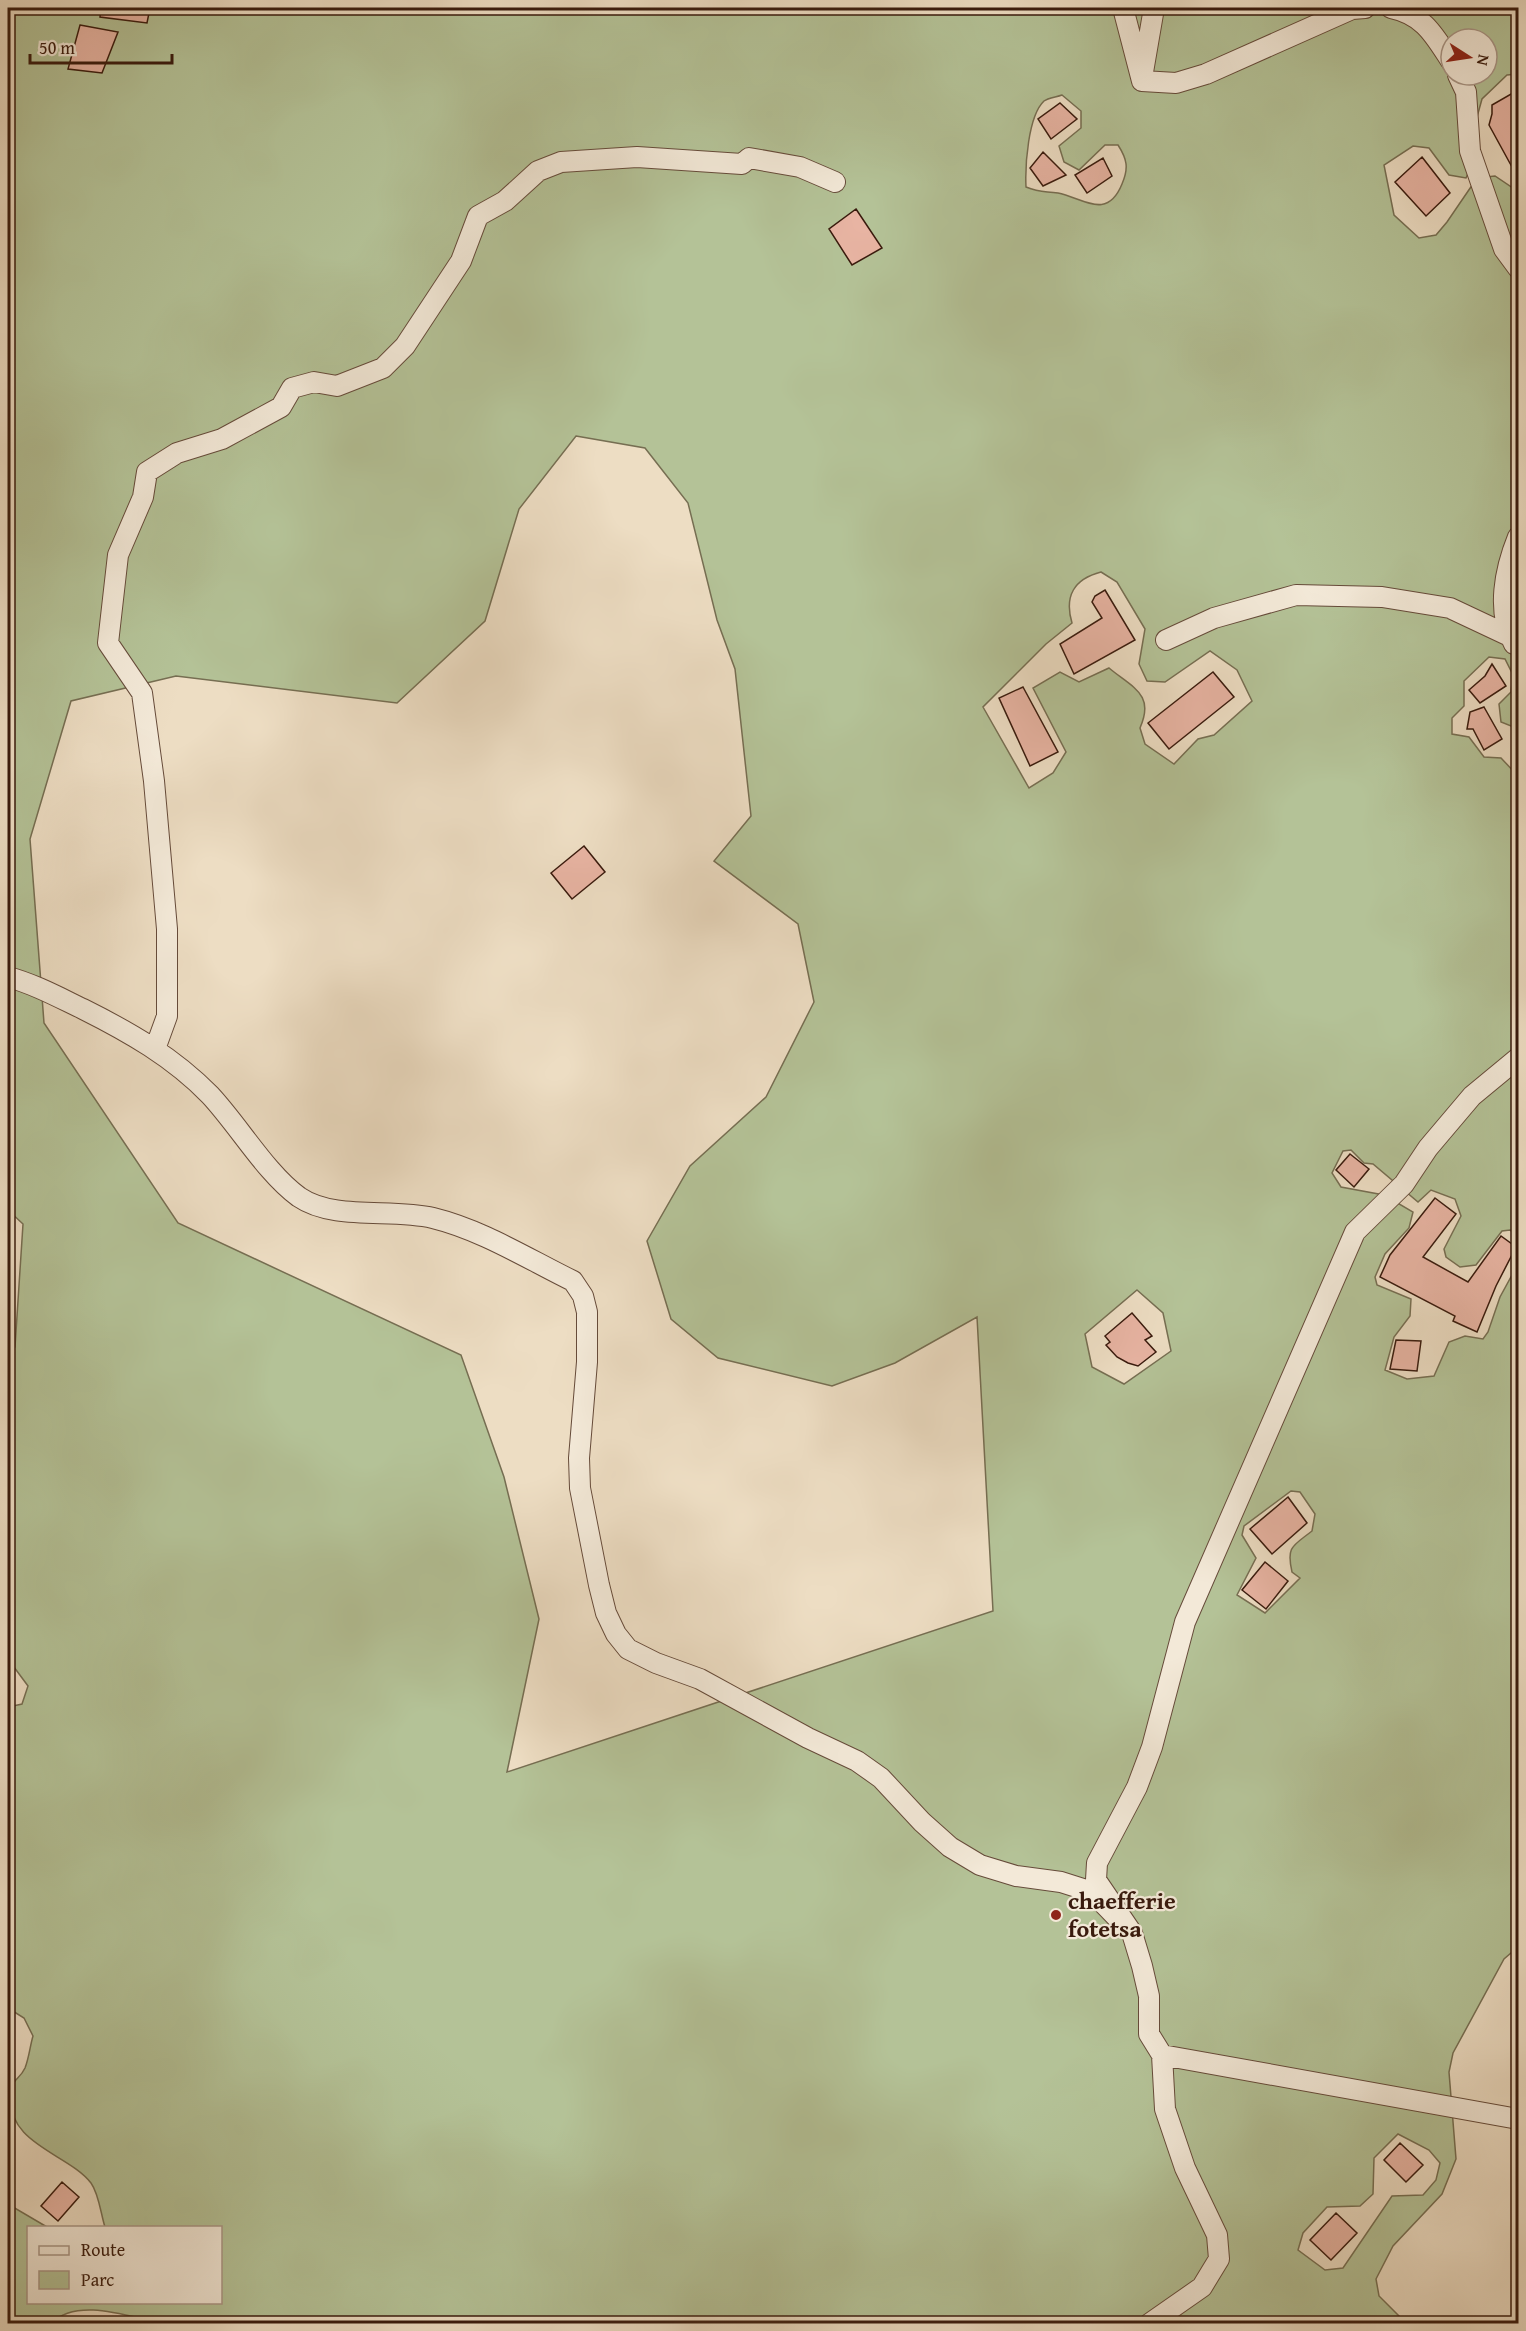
<svg xmlns="http://www.w3.org/2000/svg" width="1526" height="2331" viewBox="0 0 1526 2331" font-family="'Gentium Book Plus',serif">
	<rect width="100%" height="100%" fill="#edddc3"/>
	<filter id="stains"><feTurbulence type="fractalNoise" baseFrequency=".00333" numOctaves="4"/><feColorMatrix values="0 0 0 0 .2 0 0 0 0 .09 0 0 0 0 .02 0 0 0 .5 -.17"/></filter>
	<radialGradient id="worn" r=".72"><stop offset=".6" stop-color="#630" stop-opacity="0"/><stop offset="1" stop-color="#630" stop-opacity=".3"/></radialGradient>
	<!-- green -->
	<path fill="#b4c297" stroke="#766e52" stroke-width="1.5" fill-rule="evenodd" d="M8,8h1510v66l-11,1 -25,24 -5,18 2,32 -13,29 -17,-3 -20,-27 -16,-2 -29,19 10,50 25,23 17,-3 11,-13 30,-44 18,-2 18,12 5,-4v543l-2,1 -15,-6 -2,-18 12,-12 2,-17 -8,-16 -16,-2 -25,24v25l-12,12v16l17,3 15,20 17,1 17,18v461l-8,-7 -8,1 -26,34 -16,2 -14,-10 -2,-8 17,-33 -6,-17 -24,-9 -13,12 -45,-38 -9,-1 -13,-13 -8,1 -11,22 9,14 43,8 29,17 -4,16 -24,26 -10,23 2,8 34,14 -1,17 -16,21 -9,33 22,9 27,-3 15,-34 16,-6 18,3 5,-7 12,-35 18,-33v683l-14,12 -51,94 -4,19 7,87 -14,35 -49,52 -17,33 3,17 27,27 -1255,1 -4,-4c-29,-7 -72,-20 -96,3h-32l-11,-9v-110l39,23 -19,1v74h192v-74l-115,-1c-4,-12 -6,-33 -14,-44 -22,-29 -85,-39 -80,-88 1,-18 8,-14 14,-27 4,-10 5,-22 8,-32l-9,-18 -16,-10v-124l3,-79 -3,-24v-74l14,-3 6,-18 -20,-27v-304l7,-8 8,-123 -15,-14zM1451,39h36v36h-36zM1062,95l19,16v17l-22,18 5,16 15,8 26,-25h13c9,14 11,23 4,39 -15,37 -39,14 -64,9 -13,-2 -18,0 -32,-6 -1,-21 2,-71 18,-86 4,-3 13,-4 18,-6zM576,436l69,12 43,55 29,117 18,49 16,147 -37,45 84,63 16,78 -48,95 -76,69 -43,75 24,78 47,39 114,28 63,-23 82,-46 16,294 -486,161 32,-153 -35,-142 -43,-122 -283,-132 -134,-200 -14,-184 41,-138 105,-25 221,27 88,-82 34,-112zM1101,572l16,10 28,47 -6,35 8,17 18,1 45,-31 27,19 15,31 -38,34 -16,4 -24,25 -29,-20 -5,-16c15,-34 -7,-40 -31,-60l-30,14 -19,-10 -27,16 33,64 -13,21 -24,15 -46,-81 63,-63 26,-21c-8,-27 2,-44 29,-51zM1137,1290l26,23 8,38 -47,33 -32,-17 -7,-33zM1291,1491l9,1 15,22 -3,17c-19,15 -26,15 -20,41l8,6 -35,35 -28,-18 19,-37 -14,-23 2,-9zM1398,2134l31,16 11,13 -4,17 -13,15 -31,1 -49,72 -18,2 -27,-20 5,-17 24,-26 33,-1 13,-12 1,-36z"/>
	<!-- building -->
	<path fill="#e8b4a3" stroke="#391a0d" stroke-width="1.5" d="M101,8h49l-3,15 -47,-6z
		M80,25l38,7 -16,41 -34,-4z
		M1518,90v88l-29,-53 3,-11v-9z
		M1060,103l17,16 -26,20 -13,-20z
		M1043,152l23,23 -23,11 -13,-18z
		M1422,157l28,36 -24,23 -31,-34z
		M1103,158l9,18 -25,17 -12,-18z
		M856,209l26,39 -30,17 -23,-36z
		M1105,590l30,50 -61,34 -14,-30 42,-26 -10,-16 3,-6z
		M1492,664l14,22 -26,17 -11,-13 16,-14z
		M1213,672l21,25 -65,52 -21,-26z
		M1023,687l35,65 -28,14 -31,-68z
		M1484,707l18,32 -18,11 -11,-21h-6l3,-17z
		M584,846l21,26 -33,27 -21,-26z
		M1350,1154l19,15 -15,18 -18,-17z
		M1435,1198l21,16 -33,43 45,25 33,-46 15,11 -20,39 -19,46 -24,-11 2,-5 -75,-39 10,-22z
		M1132,1313l20,23 -7,4 11,12 -18,14 -10,-3 -11,-6 -11,-12 4,-3 -5,-6z
		M1396,1340l25,1 -4,30 -27,-2z
		M1288,1497l19,26 -35,31 -22,-25z
		M1265,1562l23,19 -22,28 -24,-19z
		M1400,2143l23,22 -17,17 -22,-22z
		M62,2182l17,15 -21,24 -17,-15z
		M1336,2213l21,20 -26,27 -21,-20z"/>
	<g fill="none" stroke-linecap="round" stroke-linejoin="round">
		<!-- minor casing -->
		<g stroke="#664b3a" stroke-width="22">
			<path id="minor" d="M1123,8l19,73
				M1391,8c33,7 43,27 60,53
				M1143,72l11,-64
				M1458,75l8,17 4,59 34,98 14,19
				M1142,81l34,2 30,-9 146,-65 13,-1
				M1166,640l48,-22 82,-23 86,2 68,11 68,32
				M1514,644c-18,-33 -9,-75 4,-107
				M8,977c26,7 50,20 75,32 46,23 90,48 127,86 29,31 56,78 89,102 35,24 93,11 134,21 49,12 95,41 140,63l10,15 4,16v50l-8,96 1,30 19,97 7,28 10,21 12,15 28,14 44,16 108,59 49,23 24,17 41,44 28,25 30,18 36,11 45,6 22,7 15,9 34,35
				M155,1049l12,-33v-87l-13,-148 -12,-88 -34,-50 10,-88 25,-58 4,-25 30,-19 45,-14 59,-32 11,-19 22,-6 23,4 46,-18 22,-22 56,-85 17,-45 27,-15 33,-30 23,-9 76,-5 105,7 7,-6 51,9 35,15
				M1162,2055l356,64
				M1149,2324l53,-37 17,-28 -2,-24 -32,-67 -20,-59 -3,-54 -13,-21v-38l-7,-30 -10,-33 -36,-53 1,-17 40,-76 15,-40 33,-125 170,-390 49,-48 24,-36 44,-52 46,-38"/>
		</g>
		<!-- minor -->
		<use href="#minor" stroke="#f3e9d8" stroke-width="20"/>
	</g>
	<!-- markers -->
	<circle fill="#8f2418" stroke="#f3e9d8" stroke-width="2" cx="1056" cy="1915" r="6"/>
	<g text-anchor="middle" stroke-width="4.5" stroke-linejoin="round" paint-order="stroke">
		<!-- poi labels -->
		<g font-size="24" font-weight="bold" fill="#391a0d" stroke="#f3e9d8" text-anchor="start">
			<text x="1068" y="1909">chaefferie<tspan x="1068" dy="28">fotetsa</tspan></text>
		</g>
	</g>
	<!-- margin -->
	<rect width="1526" height="2331" fill="none" stroke="#edddc3" stroke-width="30"/>
	<rect x="9" y="9" width="1508" height="2313" fill="none" stroke="#391a0d" stroke-width="3"/>
	<rect x="15" y="15" width="1496" height="2301" fill="none" stroke="#391a0d" stroke-width="1.5"/>
	<!-- legend -->
	<rect x="27" y="2226" width="195" height="78" fill="#f3e9d8" stroke="#a99687" stroke-width="1.5"/>
	<rect x="39" y="2246" width="30" height="9" fill="#f3e9d8" stroke="#a99687" stroke-width="1.5"/>
	<text x="81" y="2256" font-size="18" fill="#391a0d">Route</text>
	<rect x="39" y="2271" width="30" height="18" fill="#b4c297" stroke="#a99687" stroke-width="1.5"/>
	<text x="81" y="2286" font-size="18" fill="#391a0d">Parc</text>
	<!-- north arrow -->
	<g transform="translate(1469 57) rotate(102)"><circle r="28" fill="#f3e9d8" stroke="#a99687" stroke-width="1.5"/>
	<path d="M0-4.5L10 22L0 15L-10 22Z" fill="#8f2418"/>
	<text y="-9" font-size="16" font-weight="bold" text-anchor="middle" fill="#391a0d">N</text>
	</g>
	<!-- scale -->
	<path d="M30 54v9h142v-9" fill="none" stroke="#391a0d" stroke-width="3"/>
	<text x="39" y="54" font-size="18" fill="#391a0d" stroke="#f3e9d8" stroke-width="4.5" paint-order="stroke">50 m</text>
	<rect width="100%" height="100%" filter="url(#stains)"/>
	<rect width="100%" height="100%" fill="url(#worn)"/>
</svg>
